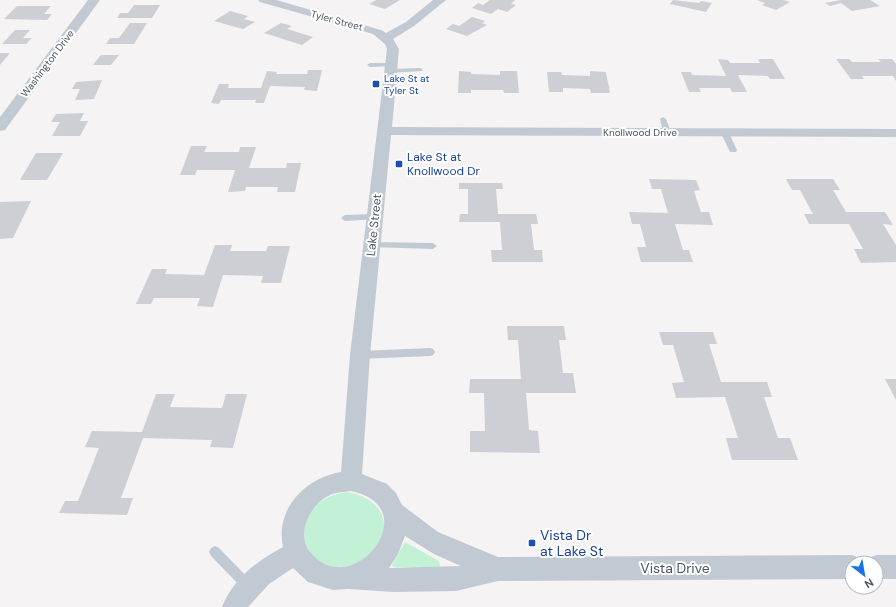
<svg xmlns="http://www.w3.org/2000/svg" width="896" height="607" viewBox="0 0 896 607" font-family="'DM Sans',sans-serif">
	<rect width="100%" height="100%" fill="#f5f3f3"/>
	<!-- green -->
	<path fill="#c3f1d5" d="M346,492c28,4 48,24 33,53 -10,18 -43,31 -61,16 -19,-16 -18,-44 2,-59 8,-6 17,-8 26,-10z
		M405,542l34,19 1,5 -4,2 -43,-1 -1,-2z"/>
	<!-- building -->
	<path fill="#cdcfd5" d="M376,0h24l-15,9 -16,-5z
		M490,0h25l-4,4 5,1 -9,7 -9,-3 -7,5 -19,-6 6,-5 5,2z
		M673,0l26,3 2,-2 11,2 -6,9 -36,-8z
		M757,0h26l7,2 -14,8 -14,-5 3,-2z
		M870,0l10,6 -28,5 -11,-8 -11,3 -5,-3 16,-3z
		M134,5h26l-8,13h-35l3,-5h8z
		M17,6h34l-7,8h8l-5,6 -43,-1z
		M230,11l18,5 -4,3 11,3 -12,7 -29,-8z
		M472,17l13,4 -3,2 5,2 -20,11 -21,-7 7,-5 6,2z
		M130,23h17l-13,21h-28l4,-6h9z
		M281,23l11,3 -5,3 26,8 -11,8 -38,-12z
		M15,30h15l-7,8h9l-6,6h-24z
		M0,53h10l-10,12z
		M101,55h18l-8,10h-18z
		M718,59l10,1 2,3h30l-2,-4h15l12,20h-15l-2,-3 -30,-1 9,17h-15l-2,-4h-31l2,4h-12l-8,-20h10l1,3 34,1z
		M836,59h13l3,3h29l-3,-3h14l4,5v17l-3,-5h-31l2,3h-13z
		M308,70h14l-5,21 -13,-1 1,-3 -35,-1 -6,17h-9l1,-3h-35l-2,4 -8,-1 8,-19h10l-1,4h33l6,-17 10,1 -1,2h31z
		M459,71l12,1v2l29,1v-4h17l2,22h-15l-1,-3h-32v3h-13z
		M590,71l16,1 4,21h-19l-1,-4 -27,-1v4h-14l-2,-20h14l1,3 28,1z
		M102,80l-8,19 -19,1 5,-11h-8l4,-7z
		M84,113l-4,8h8l-8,15h-28l8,-14h-9l5,-8z
		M191,146h16l-3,6h35l1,-5h16l-7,21h37l1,-5h14l-6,29h-18l1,-5h-32l-1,4 -17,1 7,-22h-38l-2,5h-15z
		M36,153h27l-16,27h-27z
		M649,179l47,1 4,10 -6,1 7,21h8l4,13 -38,-1 8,26h6l4,12h-52l-4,-15h9l-6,-23h-8l-3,-12 39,1 -7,-24h-9z
		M786,179h47l7,11h-7l13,22h39l8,13 -10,-1 13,21v17l-35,1 -7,-14h9l-14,-25h-40l-5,-10h9l-13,-24h-8z
		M459,183h43l1,6h-7l2,25h38l2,10h-7l3,26h8l1,12h-51l-1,-12h11l-2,-28h-41l1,-8h8v-25h-9z
		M31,201l-18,37 -13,1v-37z
		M215,245h17l-2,6h36l2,-5h22l-9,37h-20l2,-7 -40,-1 -10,32 -16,-1 3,-8h-46l-3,6h-15l16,-35h15l-2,5 39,1z
		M507,326h57l2,14h-7l4,33h10l3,20h-50l3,37 9,1 2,22 -70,-1v-21h15l-1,-38h-15l1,-14h51l-3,-39h-10z
		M659,332h54l4,12h-8l12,38h46l5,15h-8l14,41h12l8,22h-66l-6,-22h12l-13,-41 -49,1 -4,-15 12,-1 -11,-37h-10z
		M885,379h11v21z
		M156,394h19l-5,13 52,1 4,-14h21l-14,54 -23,-1 2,-7 -69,-2 -22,60h12l-6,17 -68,-2 6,-12h13l21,-53 -14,-1 7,-16 50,1z"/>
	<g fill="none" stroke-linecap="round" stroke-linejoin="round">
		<!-- service -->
		<path fill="#c1cad2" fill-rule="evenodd" d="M391,63l3,2 -1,1 -23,1 -3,-2 3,-2z
			M420,68l2,1v2l-32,2 -3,-2 3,-2z
			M663,117l3,2 5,13 -2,1h-4l-2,-1 -3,-13z
			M725,131l4,2 8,17 -1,2h-6l-1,-2 -8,-17z
			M375,214l4,3 -1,2 -33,2 -4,-3 4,-3z
			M372,242l61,1 4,3 -4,3 -64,-2 -1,-2 1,-2z
			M430,348l3,1 2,3 -2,3 -3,1 -70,3 -3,-1 -2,-3 2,-3 3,-1z
			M215,546l4,2 33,34 2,4 -2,4 -4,2 -4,-2 -33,-34 -2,-4 2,-4z"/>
		<!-- minor -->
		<path fill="#c1cad2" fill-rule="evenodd" d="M88,0h12l-95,130 -5,1v-14z
			M258,0h18l105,30 5,3 20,-11 27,-22h13l-32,26 -21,13 6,10 -7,78 504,2v8l-505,-2 -21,220 -8,119 25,10 9,9 6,12 36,27 60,25 354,-2 9,4 1,4h-10v16l-354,2 -42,10 -62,1 -46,-3 -15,1 -25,-8 -15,-14 -24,16 -21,23h-26c11,-28 35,-46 61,-60 -8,-38 22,-69 58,-75l9,-117 37,-306 -2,-5 -12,-10 -113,-32zM351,491c77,16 2,112 -40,62 -16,-19 -1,-49 19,-58 6,-3 14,-3 21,-4zM405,536l29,18 27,12 -72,2 9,-14z
			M876,555h20v24h-20v-16h-10l1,-4z"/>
	</g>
	<!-- markers -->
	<g fill="#1a4fb4" stroke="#fff" stroke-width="1.5">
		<rect x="372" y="80" width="8" height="8" rx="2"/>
		<rect x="395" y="160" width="8" height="8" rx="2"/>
		<rect x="528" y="539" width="8" height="8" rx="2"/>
	</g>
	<g text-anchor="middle" stroke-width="4" stroke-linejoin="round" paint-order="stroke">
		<!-- far-street labels -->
		<g font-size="10" fill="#4a5661" stroke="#fff">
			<text transform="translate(337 20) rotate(15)" y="4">Tyler Street</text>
			<text transform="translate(47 63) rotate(-53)" y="4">Washington Drive</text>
			<text x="640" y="136">Knollwood Drive</text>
		</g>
		<!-- far-transit labels -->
		<g font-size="10" fill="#164399" stroke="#fff" text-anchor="start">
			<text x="384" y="82">Lake St at<tspan x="384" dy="12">Tyler St</tspan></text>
		</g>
		<!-- transit labels -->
		<g font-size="12" fill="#164399" stroke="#fff" text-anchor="start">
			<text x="407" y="161">Lake St at<tspan x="407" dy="14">Knollwood Dr</tspan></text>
		</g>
		<!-- street labels -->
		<g font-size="12" fill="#4a5661" stroke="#fff">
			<text transform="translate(374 225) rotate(-84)" y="4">Lake Street</text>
		</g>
		<!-- near-transit labels -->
		<g font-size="14" fill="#164399" stroke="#fff" text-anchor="start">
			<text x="540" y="540">Vista Dr<tspan x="540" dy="16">at Lake St</tspan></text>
		</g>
		<!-- near-street labels -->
		<g font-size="14" fill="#4a5661" stroke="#fff">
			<text x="675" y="573">Vista Drive</text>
		</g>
	</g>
	<!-- north arrow -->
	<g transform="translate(864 575) rotate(149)"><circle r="19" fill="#ffffff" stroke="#b7bbc0"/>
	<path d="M0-3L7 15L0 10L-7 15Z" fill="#1a73e8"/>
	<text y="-6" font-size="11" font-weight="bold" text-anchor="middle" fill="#4a5661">N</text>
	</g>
</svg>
